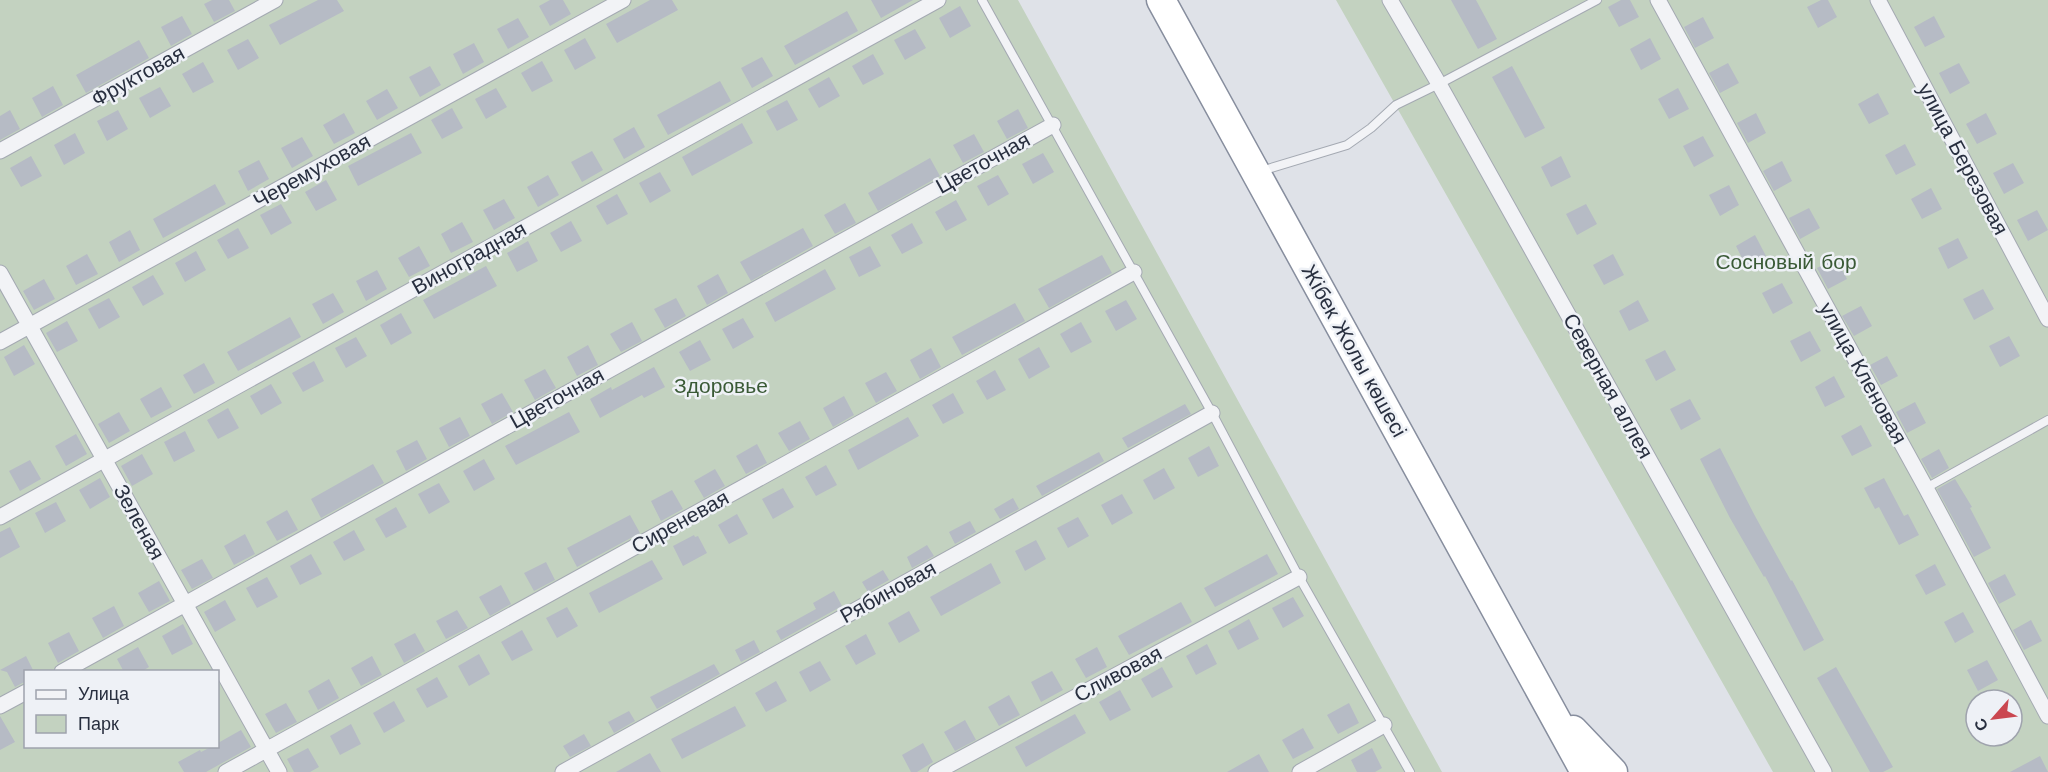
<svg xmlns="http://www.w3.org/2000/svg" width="2048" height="772" viewBox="0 0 2048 772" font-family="'Work Sans',sans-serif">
	<rect width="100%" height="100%" fill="#dfe2e8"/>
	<!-- green -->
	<path fill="#c3d2c0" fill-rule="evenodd" d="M0,0h1018l424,772h-1442zM26,672h192v74h-192z
		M1336,0h712v772h-275zM1976,700h36v36h-36z"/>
	<!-- building -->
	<path fill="#b6bbc5" d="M212,0h17l6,11 -21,11 -10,-18z
		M318,0h19l7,11 -64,34 -11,-20z
		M550,0h13l8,14 -21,12 -11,-20z
		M650,0h22l6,10 -61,33 -11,-19z
		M871,0h42l-32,18z
		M1451,0h25l21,39 -19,10z
		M1621,0h9l9,17 -20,10 -11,-20z
		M1821,0h7l9,17 -19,11 -11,-21z
		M960,6l11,20 -21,12 -11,-20z
		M847,11l11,20 -63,34 -11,-19z
		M182,16l10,18 -21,12 -10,-19z
		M1934,16l11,21 -20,10 -11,-20z
		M1703,17l11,21 -19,10 -11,-21z
		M518,18l11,19 -21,12 -11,-20z
		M915,29l11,19 -21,12 -11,-20z
		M585,38l11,20 -21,12 -11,-20z
		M1650,38l11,21 -20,11 -11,-21z
		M248,39l11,19 -21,12 -11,-20z
		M139,40l10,18 -63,35 -10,-18z
		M474,43l10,19 -21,12 -10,-20z
		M873,54l11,20 -21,11 -11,-19z
		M762,57l11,19 -21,12 -11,-20z
		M542,61l11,20 -21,11 -11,-19z
		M203,62l11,20 -21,11 -11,-19z
		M1728,63l11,20 -19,10 -11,-20z
		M1959,63l11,20 -20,11 -11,-21z
		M430,66l11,19 -21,12 -11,-20z
		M1512,66l33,62 -20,10 -33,-61z
		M829,77l11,19 -21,12 -11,-19z
		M720,81l11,20 -63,34 -11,-20z
		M53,86l10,19 -21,12 -10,-19z
		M160,87l11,19 -21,12 -11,-20z
		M496,88l11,19 -21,12 -11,-20z
		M1678,88l11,21 -20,10 -11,-20z
		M387,89l11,19 -21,12 -11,-19z
		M1878,93l11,21 -20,10 -11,-20z
		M787,100l11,20 -21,11 -11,-20z
		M452,108l11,20 -21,11 -11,-19z
		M1018,109l10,19 -21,11 -10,-18z
		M10,110l10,19 -20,11v-24z
		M118,110l10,19 -21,12 -10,-20z
		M344,113l11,20 -21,11 -11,-19z
		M1756,113l10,20 -18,10 -11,-20z
		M1986,113l11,21 -20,10 -11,-20z
		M742,123l11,20 -61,33 -10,-19z
		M634,127l11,20 -21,12 -11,-20z
		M75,133l10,20 -21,12 -10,-20z
		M411,133l11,20 -64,33 -10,-20z
		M974,134l10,18 -21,11 -10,-18z
		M1703,136l11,20 -20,11 -11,-21z
		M302,137l11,19 -21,12 -11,-20z
		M1905,144l11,21 -20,10 -11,-20z
		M592,151l11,19 -21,12 -11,-20z
		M1043,153l11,19 -21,12 -11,-20z
		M31,156l11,20 -21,11 -11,-19z
		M1561,156l10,21 -20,10 -10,-20z
		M930,158l10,18 -62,35 -10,-18z
		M259,160l10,19 -21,12 -10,-20z
		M1782,161l10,20 -18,10 -11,-20z
		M2013,163l11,20 -20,11 -11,-21z
		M660,172l11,19 -21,12 -11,-20z
		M548,175l11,20 -21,12 -11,-20z
		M998,175l11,19 -21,12 -11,-20z
		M326,180l11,20 -21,11 -11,-19z
		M215,184l11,20 -63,34 -10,-19z
		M1729,185l10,20 -19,11 -11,-21z
		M1931,188l11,21 -20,10 -11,-20z
		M617,194l11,20 -21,11 -11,-19z
		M504,199l11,19 -21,12 -11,-20z
		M956,200l11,20 -21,11 -11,-19z
		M845,203l11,20 -21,11 -11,-19z
		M281,204l11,19 -21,12 -11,-20z
		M1586,204l11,20 -20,11 -11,-21z
		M1809,208l11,20 -20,11 -11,-21z
		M2037,210l11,20 -20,11 -11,-21z
		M571,221l11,20 -21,11 -11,-19z
		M462,222l11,20 -22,11 -10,-19z
		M912,223l11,20 -21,11 -11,-19z
		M238,228l11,20 -21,11 -11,-19z
		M803,228l10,18 -62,35 -11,-19z
		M130,230l10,20 -21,12 -10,-20z
		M1755,235l11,21 -20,10 -10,-20z
		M1958,238l10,20 -20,11 -10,-21z
		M528,241l10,20 -21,11 -10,-19z
		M419,246l11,20 -21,11 -11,-19z
		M870,246l11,20 -22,11 -10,-20z
		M196,251l10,19 -21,12 -10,-19z
		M87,254l11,20 -22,11 -10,-19z
		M1613,254l11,21 -20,10 -11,-20z
		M1102,255l10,18 -63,35 -11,-19z
		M1836,258l11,21 -19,10 -11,-21z
		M486,266l11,20 -63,33 -11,-19z
		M825,269l11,20 -61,33 -10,-19z
		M377,270l10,19 -21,12 -10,-20z
		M718,274l10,19 -21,12 -10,-19z
		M153,275l11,19 -21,12 -11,-19z
		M44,279l11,20 -21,11 -11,-19z
		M1782,283l11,20 -20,11 -11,-21z
		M1983,289l11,20 -20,11 -11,-21z
		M333,293l11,19 -21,12 -11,-20z
		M109,298l11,19 -21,12 -11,-20z
		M676,298l10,18 -21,12 -11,-19z
		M1126,300l11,19 -21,12 -11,-20z
		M1638,300l11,21 -20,10 -10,-20z
		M1015,303l10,18 -63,34 -10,-18z
		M1861,306l11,20 -18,10 -12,-20z
		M401,313l11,20 -21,12 -11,-20z
		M290,317l11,20 -63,34 -11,-19z
		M743,318l11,19 -21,12 -11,-20z
		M67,321l11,20 -21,11 -11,-19z
		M632,322l10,19 -21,11 -11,-18z
		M1081,322l11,20 -21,11 -11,-19z
		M1810,331l11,20 -20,11 -11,-21z
		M2009,336l11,20 -20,11 -11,-21z
		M356,337l11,19 -21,12 -11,-20z
		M700,340l11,20 -21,11 -11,-19z
		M24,345l11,19 -21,12 -10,-19z
		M588,345l10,20 -21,11 -10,-19z
		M1039,347l11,20 -21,12 -11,-20z
		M931,348l10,19 -21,12 -10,-19z
		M1665,350l11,20 -20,11 -11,-21z
		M1887,356l11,20 -17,9 -11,-20z
		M314,361l10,20 -21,11 -11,-19z
		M204,363l11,20 -21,11 -11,-19z
		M654,367l11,20 -21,11 -2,-3 -42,23 -10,-19 21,-12 1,3z
		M545,369l11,19 -21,12 -11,-20z
		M995,370l11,20 -19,10 -11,-19z
		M886,372l11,19 -21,12 -11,-20z
		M1834,376l11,21 -20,10 -10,-20z
		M271,384l11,19 -21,12 -11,-19z
		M161,387l11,20 -21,11 -11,-19z
		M502,393l11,19 -21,12 -11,-20z
		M953,393l11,20 -21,11 -11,-19z
		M844,396l10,19 -21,12 -10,-19z
		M1690,399l11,20 -20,11 -11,-21z
		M1915,402l11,21 -19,10 -11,-21z
		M1185,404l6,10 -63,34 -6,-10z
		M228,408l11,20 -21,11 -11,-19z
		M119,412l11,19 -21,12 -11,-19z
		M569,412l11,20 -64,33 -11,-19z
		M460,417l10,19 -21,11 -10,-19z
		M908,417l11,19 -61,34 -10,-20z
		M800,421l10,18 -21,12 -11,-18z
		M1861,425l11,21 -20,10 -11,-20z
		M185,431l10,20 -21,11 -10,-20z
		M76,434l11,20 -21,12 -11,-20z
		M417,440l10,19 -21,12 -10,-20z
		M757,444l10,19 -21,11 -10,-18z
		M1209,446l10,20 -21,11 -10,-19z
		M1720,448l35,68 36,65 1,-1 32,60 -20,11 -39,-75 -1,1 -34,-59 -30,-59z
		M1939,449l10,19 -17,10 -11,-19z
		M1099,452l5,9 -62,35 -6,-10z
		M142,454l11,20 -21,12 -11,-20z
		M484,459l11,20 -21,12 -11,-20z
		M30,460l11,19 -21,12 -11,-20z
		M373,464l11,19 -63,35 -10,-19z
		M826,465l11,20 -21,11 -11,-19z
		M1164,468l11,20 -21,12 -11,-20z
		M715,469l10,17 -21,12 -10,-17z
		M100,478l10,19 -20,12 -11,-19z
		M1884,478l20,38 4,-2 11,21 -20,10 -20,-38 -4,2 -11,-21z
		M1955,479l17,28 -2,1 21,40 -17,9 -37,-68z
		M439,483l11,19 -21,12 -11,-20z
		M783,488l11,19 -21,12 -11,-20z
		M672,490l11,19 -22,12 -10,-20z
		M1122,494l11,19 -21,12 -11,-20z
		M1013,498l6,11 -19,10 -6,-10z
		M56,502l10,19 -21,12 -10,-20z
		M396,507l11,20 -21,11 -11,-19z
		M287,510l11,20 -21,11 -11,-19z
		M737,514l11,20 -19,10 -11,-19z
		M630,515l10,18 -63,34 -10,-19z
		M1078,517l11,19 -21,12 -11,-20z
		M970,521l6,11 -21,12 -6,-12z
		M10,527l10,20 -20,11v-26z
		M354,530l11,20 -21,11 -11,-19z
		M245,534l10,20 -21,11 -10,-19z
		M694,535l1,2 3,-1 9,17 -24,13 -10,-20z
		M1036,540l10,19 -21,12 -10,-20z
		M927,545l7,11 -22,12 -5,-11z
		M311,554l11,20 -22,11 -10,-19z
		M1267,554l11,20 -63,33 -11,-19z
		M202,559l11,19 -21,11 -11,-19z
		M652,560l11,19 -64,34 -10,-20z
		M546,562l9,18 -21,11 -10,-18z
		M991,563l10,20 -60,33 -11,-19z
		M1935,564l11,21 -20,10 -11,-20z
		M883,570l6,10 -21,12 -6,-10z
		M2005,574l11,21 -17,9 -11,-21z
		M267,577l11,20 -21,11 -11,-20z
		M159,581l11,20 -21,11 -11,-19z
		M501,585l10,19 -21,12 -11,-19z
		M834,591l8,15 -61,34 -5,-9 40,-22 -3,-6z
		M1293,597l11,19 -21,12 -11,-20z
		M225,600l11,20 -21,12 -11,-20z
		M1181,602l11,20 -63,33 -11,-19z
		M114,606l10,20 -21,12 -11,-20z
		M567,607l11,19 -21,12 -11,-20z
		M457,610l11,18 -22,11 -10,-18z
		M909,611l11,20 -21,12 -11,-20z
		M1963,612l11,20 -19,11 -11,-21z
		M1249,619l10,20 -21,11 -10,-19z
		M2031,620l11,21 -18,9 -11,-20z
		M183,624l10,20 -21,11 -10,-19z
		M522,630l11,20 -21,11 -11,-19z
		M69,632l10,19 -21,12 -10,-20z
		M415,633l10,18 -21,12 -10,-19z
		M866,634l10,20 -20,11 -11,-19z
		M754,640l6,12 -19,10 -6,-12z
		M1207,644l10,20 -21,11 -10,-19z
		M138,647l11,20 -8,5h-17l-7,-13z
		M1097,647l10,20 -21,11 -11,-19z
		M479,654l11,20 -21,12 -11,-20z
		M26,656l8,16h-8v9l-11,6 -8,-15 -7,-2z
		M372,656l10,19 -21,11 -10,-18z
		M1987,660l11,20 -20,11 -11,-21z
		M820,661l11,19 -21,12 -11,-20z
		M714,664l6,10 -63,35 -7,-12z
		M1162,667l11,20 -21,11 -11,-19z
		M1836,667l57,100 -10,5h-13l-53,-94z
		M1052,671l11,19 -22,12 -10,-20z
		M437,677l11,20 -21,11 -11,-19z
		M329,679l10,19 -21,12 -10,-19z
		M776,681l11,20 -21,11 -11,-19z
		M1120,690l11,20 -21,11 -11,-19z
		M1009,695l11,20 -21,11 -11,-19z
		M394,701l11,20 -21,12 -11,-20z
		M286,703l11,19 -21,11 -11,-19z
		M1349,703l10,20 -21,11 -11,-19z
		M735,706l11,20 -64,33 -11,-20z
		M629,711l6,10 -21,12 -6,-11z
		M1075,714l11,19 -60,34 -11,-20z
		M0,716l15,26 -15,8z
		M965,720l11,20 -21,11 -11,-19z
		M351,724l10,20 -21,11 -10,-19z
		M1303,728l11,20 -21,11 -11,-19z
		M241,730l10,17 -45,25h-22l-6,-10 22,-12 1,2 10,-5h7v-4z
		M584,734l7,12 -21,11 -7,-11z
		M923,743l10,19 -16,10h-6l-9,-17z
		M308,748l11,19 -9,5h-16l-7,-13z
		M1372,748l10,20 -7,4h-18l-6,-12z
		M650,753l11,19h-45z
		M1259,754l10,18h-42z
		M2040,756l8,16h-38z"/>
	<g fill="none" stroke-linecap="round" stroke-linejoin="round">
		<!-- lane casing -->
		<g stroke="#a4a9b2" stroke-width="10">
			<path id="lane" d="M982,0l230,413 87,164 111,195
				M1261,171l86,-26 24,-17 25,-23 43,-21 158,-84
				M1926,488l122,-68"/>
		</g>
		<!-- street casing -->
		<g stroke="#a4a9b2" stroke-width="17">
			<path id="street" d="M1390,0l49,84 385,688
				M1658,0l268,488 122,228
				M1878,0l170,319
				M0,151l275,-151
				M0,273l279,499
				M0,342l623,-342
				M0,517l938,-517
				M62,672l991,-547
				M0,706l26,-14
				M226,772l908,-500
				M563,772l649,-359
				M936,772l363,-195
				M1300,772l84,-47"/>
		</g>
		<!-- highway casing -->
		<g stroke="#878e9e" stroke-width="31">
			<path id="highway" d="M1161,0l424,772
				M1573,730l40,42"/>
		</g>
		<!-- lane -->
		<use href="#lane" stroke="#f2f3f6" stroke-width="8"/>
		<!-- street -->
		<use href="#street" stroke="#f2f3f6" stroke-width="15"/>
		<!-- highway -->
		<use href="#highway" stroke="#fff" stroke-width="28"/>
	</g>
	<g text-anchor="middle" stroke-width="5" stroke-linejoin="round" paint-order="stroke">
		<!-- street labels -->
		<g font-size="21" fill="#282f3f" stroke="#eef1f6">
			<text transform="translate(138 76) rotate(-29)" y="7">Фруктовая</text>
			<text transform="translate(1963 159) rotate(62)" y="7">улица Березовая</text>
			<text transform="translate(983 163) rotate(-29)" y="7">Цветочная</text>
			<text transform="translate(312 171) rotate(-29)" y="7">Черемуховая</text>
			<text transform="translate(469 258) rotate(-29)" y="7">Виноградная</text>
			<text transform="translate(1354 351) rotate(61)" y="7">Жібек Жолы көшесі</text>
			<text transform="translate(1863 373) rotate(61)" y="7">улица Кленовая</text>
			<text transform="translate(1608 386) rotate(61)" y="7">Северная аллея</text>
			<text transform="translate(557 398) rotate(-29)" y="7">Цветочная</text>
			<text transform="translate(139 522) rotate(61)" y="7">Зеленая</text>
			<text transform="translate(680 522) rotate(-29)" y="7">Сиреневая</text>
			<text transform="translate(888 592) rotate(-29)" y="7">Рябиновая</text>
			<text transform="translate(1118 674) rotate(-28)" y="7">Сливовая</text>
		</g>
		<!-- park labels -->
		<g font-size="21" fill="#3a5a36" stroke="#eef1f6">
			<text x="1786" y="269">Сосновый бор</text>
			<text x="721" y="393">Здоровье</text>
		</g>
	</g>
	<!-- legend -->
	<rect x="24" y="670" width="195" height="78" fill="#eef1f6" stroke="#9fa3ad" stroke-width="1.5"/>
	<rect x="36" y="690" width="30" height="9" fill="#f2f3f6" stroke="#9fa3ad" stroke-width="1.5"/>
	<text x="78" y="700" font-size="18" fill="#282f3f">Улица</text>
	<rect x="36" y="715" width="30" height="18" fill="#c3d2c0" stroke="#9fa3ad" stroke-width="1.5"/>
	<text x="78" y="730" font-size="18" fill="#282f3f">Парк</text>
	<!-- north arrow -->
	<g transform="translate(1994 718) rotate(242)"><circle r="28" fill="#eef1f6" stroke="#9fa3ad" stroke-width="1.5"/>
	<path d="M0-4.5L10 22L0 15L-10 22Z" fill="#ca4750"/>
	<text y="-9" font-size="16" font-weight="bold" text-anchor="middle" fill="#282f3f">С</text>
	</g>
</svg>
